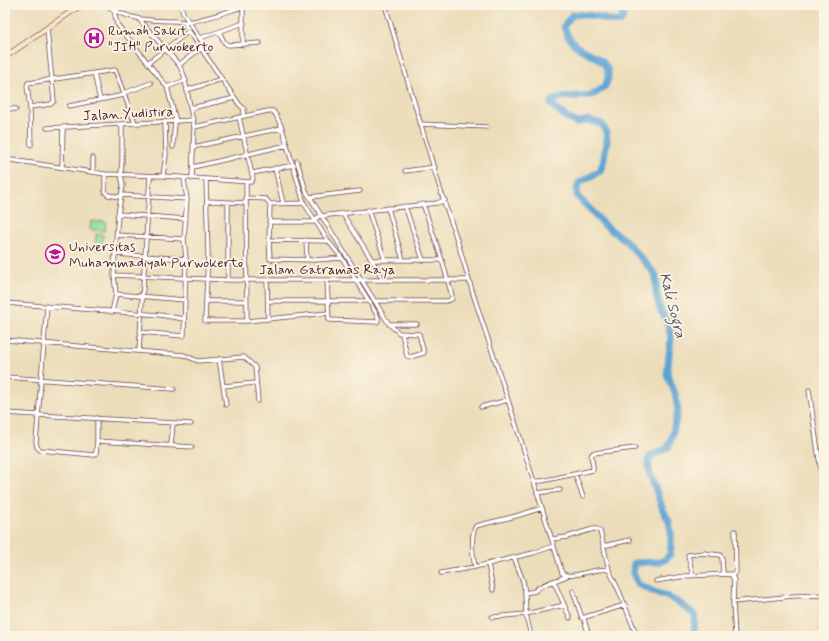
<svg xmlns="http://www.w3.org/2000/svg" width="829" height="641" viewBox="0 0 829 641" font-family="Mynerve,sans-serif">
	<rect width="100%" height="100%" fill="#fcf5e5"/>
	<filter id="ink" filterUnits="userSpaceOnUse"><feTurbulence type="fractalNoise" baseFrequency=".025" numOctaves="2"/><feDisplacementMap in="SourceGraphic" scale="8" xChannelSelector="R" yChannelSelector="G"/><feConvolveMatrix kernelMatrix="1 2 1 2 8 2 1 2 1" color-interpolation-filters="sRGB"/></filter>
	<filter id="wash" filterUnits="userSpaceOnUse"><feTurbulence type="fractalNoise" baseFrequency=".012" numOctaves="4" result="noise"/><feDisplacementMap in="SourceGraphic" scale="16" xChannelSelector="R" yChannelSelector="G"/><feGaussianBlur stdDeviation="0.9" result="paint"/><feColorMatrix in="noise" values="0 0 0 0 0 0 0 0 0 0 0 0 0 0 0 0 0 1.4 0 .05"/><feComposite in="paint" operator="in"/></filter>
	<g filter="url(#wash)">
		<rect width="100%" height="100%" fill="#ecddba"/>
		<!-- green -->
		<path fill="#90e0a0" stroke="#6d8066" d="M91,221l15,1 -1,9 -15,-1z
			M96,234l7,1 -1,15 -7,-1z"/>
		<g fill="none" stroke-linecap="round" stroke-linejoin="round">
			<!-- river -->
			<path stroke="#5da3d3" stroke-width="7" d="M619,5l3,7 1,6 -3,4c-9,0 -14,-3 -22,-5 -8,-2 -17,-3 -26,-2l-8,11c2,8 6,14 11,19 11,10 35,13 33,32 0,3 -2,7 -3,9 -3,3 -7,6 -11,8 -14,5 -29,-1 -42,7l-1,3 16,14 10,5 10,-3 15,4 4,8 1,9 -4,22 -3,8 -21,12 -2,7v6l14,14 12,14 23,17 30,34v19l4,15 9,18 2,11 -4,36 8,19 3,17 -6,27 -4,11 -17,8 -3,5 2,13 13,36 6,11 2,12v12l-1,9 -5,6 -6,2 -25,1 -1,10 5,11 16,8 10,3 17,9 14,11 -1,21"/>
		</g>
	</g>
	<g filter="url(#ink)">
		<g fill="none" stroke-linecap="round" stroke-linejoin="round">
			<!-- street casing -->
			<g stroke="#623c40" stroke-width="5">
				<path id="street" d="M106,5c21,15 45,16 70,16 5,0 8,2 12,1 20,-3 40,-11 60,-17
					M181,5l2,8 25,38
					M385,5l60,200c13,33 21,68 32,101 30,89 58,178 85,267 9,8 34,-7 47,-3l10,21 18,45
					M114,11l3,13 50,63 9,34
					M139,19l40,46 5,10 10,52 -2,52
					M184,22l5,9 50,73 5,5 -1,7
					M219,32l6,11 3,2 32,-2
					M200,38l44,-15
					M243,45v-39
					M149,62l40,-31
					M179,65l23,-18
					M94,73l6,27
					M167,87l19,-7
					M187,90l35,-11
					M124,93l27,-10
					M69,106l55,-11
					M30,107l21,-3 3,-3 -7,-72
					M191,108l44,-10
					M5,109h11
					M421,124l66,3
					M194,127l74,-16h5l3,4 6,13 22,75 24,38 14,17 27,43 9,16v4l-1,1 -48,-2 -2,-40
					M47,128l147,-8
					M31,145l-1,-38 -3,-21 1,-3 87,-13 20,53
					M173,147l2,-26
					M193,147l89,-19
					M5,159l100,15 58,2 88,6 2,-3 -14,-62
					M297,161l9,30 83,133 10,9 20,1 5,19 -14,4 -3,-1 -5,-22
					M62,167l1,-40
					M193,167l94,-22
					M275,168l8,35
					M405,171l30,-4
					M93,172v-14
					M252,173l42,-8
					M105,174v18l3,3 13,2
					M163,176l3,-21 -1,-33
					M206,180l2,74 -3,67h42l81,-8
					M246,182l1,139
					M121,195l66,4
					M310,197l50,-6
					M247,198l19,1 4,5
					M208,201l38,2
					M304,203l-34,1 -1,36 1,19 45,1 27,-2
					M405,206l18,54
					M388,208l15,52
					M368,210l17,50
					M342,213l30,47 11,20
					M118,214l68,5
					M315,219l5,-3 117,-13 8,-3
					M269,222h47
					M116,235l68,4
					M269,240l59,1
					M306,240l1,19
					M115,254l71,5
					M372,260h70
					M114,275l114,5h241
					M228,280v-78
					M267,280l1,39
					M116,294l69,6
					M207,301h40
					M268,301h101
					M375,301h72l5,-2v-3l-10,-36 -19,-56
					M5,303l155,12 24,4
					M47,306l-11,136 1,5 3,3 54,5 2,-2 1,-12 95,6
					M112,312l4,-18 -2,-19 1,-21 3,-40 5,-29 -2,-11 1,-13v-37
					M389,324h28
					M140,332l43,4 1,-1 2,-76 -2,-20 3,-40 -3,-20
					M5,340l179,15 14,6 46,-4 11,10 3,34
					M139,351l11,-175
					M219,359l7,46
					M5,377l169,12
					M223,386l33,-3
					M809,390l15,103
					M481,407l27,-7
					M5,413l186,11
					M97,441v-23
					M171,445l2,-21
					M575,474l8,23
					M534,481h8l51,-11v-4l-2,-10 2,-3 42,-5
					M537,493l23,-3
					M542,508l-26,8 -40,10c-6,9 -3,30 -1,41l58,-14 21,-7
					M552,539l15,-2 26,-8h4l3,2 9,39
					M603,546l27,-6
					M514,557l9,24 2,12
					M488,564l5,26
					M441,573l34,-6
					M732,575l4,-3 -1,-41
					M693,576l-5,-21 16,-2 16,2 2,3 1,16
					M656,581l29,-5 46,-2 3,6 -1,22
					M554,582l16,36
					M573,591l9,27 43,-13
					M492,617l34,-3 38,-9
					M584,619l5,17
					M531,636l-5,-22 -1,-21 10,-2c7,-8 21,-10 32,-15
					M735,636l-2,-34 61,-6 30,-1"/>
			</g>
			<!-- secondary casing -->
			<g stroke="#623c40" stroke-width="6">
				<path id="secondary" d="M5,57l76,-52"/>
			</g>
			<!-- street -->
			<use href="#street" stroke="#fff" stroke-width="3.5"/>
			<!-- secondary -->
			<use href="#secondary" stroke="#fce5cf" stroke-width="5"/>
		</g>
	</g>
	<!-- icons -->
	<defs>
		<g id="hospital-ring" transform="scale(1)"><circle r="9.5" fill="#fcf5e5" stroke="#b5179e" stroke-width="1.5"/><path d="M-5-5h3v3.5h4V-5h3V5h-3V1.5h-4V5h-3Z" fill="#b5179e"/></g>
		<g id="university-ring" transform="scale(1)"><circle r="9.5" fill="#fcf5e5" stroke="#b5179e" stroke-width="1.5"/><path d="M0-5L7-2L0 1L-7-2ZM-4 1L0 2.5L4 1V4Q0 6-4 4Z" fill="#b5179e"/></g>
	</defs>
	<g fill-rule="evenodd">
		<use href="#hospital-ring" x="94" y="38"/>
		<use href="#university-ring" x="55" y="254"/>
	</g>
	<g text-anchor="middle" stroke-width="3.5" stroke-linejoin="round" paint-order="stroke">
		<!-- poi labels -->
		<g font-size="14" fill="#4a1f2b" stroke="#fcf5e5" text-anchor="start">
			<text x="108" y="35">Rumah Sakit<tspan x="108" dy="16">"JIH" Purwokerto</tspan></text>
			<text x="69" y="251">Universitas<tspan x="69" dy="16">Muhammadiyah Purwokerto</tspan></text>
		</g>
		<!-- street labels -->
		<g font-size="14" fill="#4a1f2b" stroke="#fcf5e5">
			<text transform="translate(128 113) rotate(-3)" y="5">Jalan.Yudistira</text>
			<text x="327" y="274">Jalan Gatramas Raya</text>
		</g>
		<!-- water labels -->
		<g font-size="15" font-style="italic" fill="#52546e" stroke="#fcf5e5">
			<text transform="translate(673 305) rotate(76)" y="5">Kali Sogra</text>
		</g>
	</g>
	<!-- margin -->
	<rect width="829" height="641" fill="none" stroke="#fcf5e5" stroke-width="20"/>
</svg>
